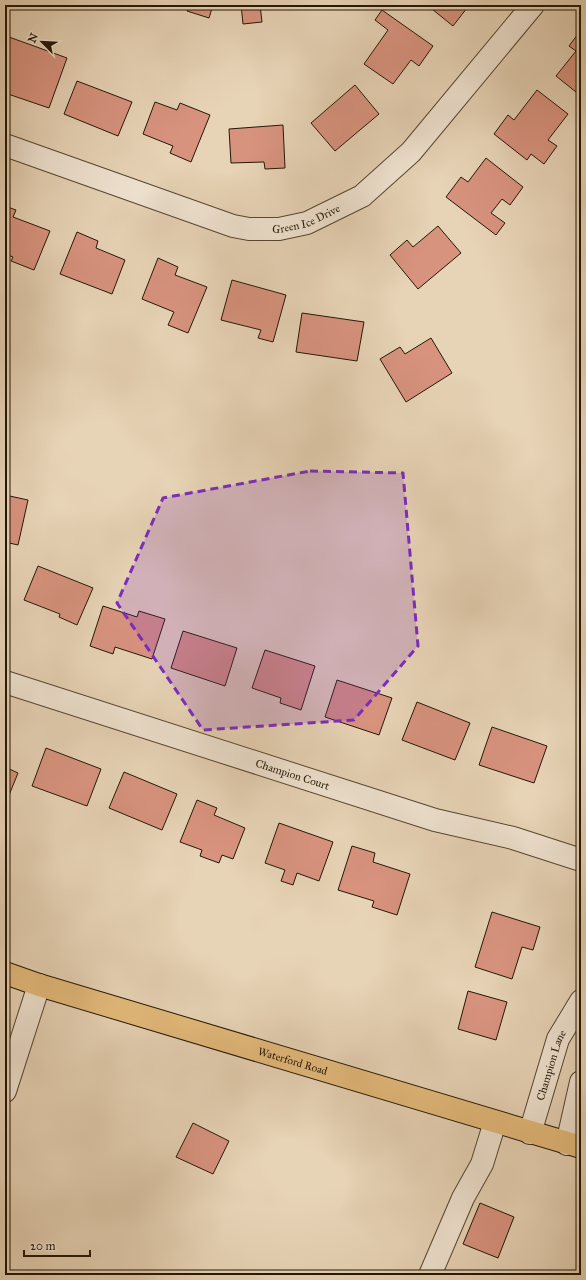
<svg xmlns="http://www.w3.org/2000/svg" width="586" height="1280" viewBox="0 0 586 1280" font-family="'IM FELL Great Primer',serif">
	<rect width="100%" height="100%" fill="#e7d3b6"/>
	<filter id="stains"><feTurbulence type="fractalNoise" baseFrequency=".005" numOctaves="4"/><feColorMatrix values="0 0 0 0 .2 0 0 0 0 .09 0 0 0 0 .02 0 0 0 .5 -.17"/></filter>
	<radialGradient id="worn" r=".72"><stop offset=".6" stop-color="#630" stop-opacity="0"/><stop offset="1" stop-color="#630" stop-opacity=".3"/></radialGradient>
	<!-- building -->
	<path fill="#d8937f" stroke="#241704" d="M187,5h26l-4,13 -22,-7 2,-5z
		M241,5h19l2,17 -19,2z
		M427,5h37l3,3 -14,18z
		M382,10l51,36 -14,20 -8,-6 -18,24 -29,-20 24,-34 -13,-10z
		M581,30v66l-25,-20 20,-25 -7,-5z
		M9,37l58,21 -18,50 -44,-15v-44z
		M77,81l55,21 -14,34 -54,-22z
		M355,85l24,29 -44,37 -24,-28z
		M537,90l31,24 -20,26 9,6 -13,18 -13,-10 -4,6 -33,-26 14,-19 6,5z
		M155,102l22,8 3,-7 30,12 -19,47 -21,-9 3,-7 -30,-12z
		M283,125l2,43 -20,1 -1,-7 -33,1 -2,-34z
		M486,158l37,29 -13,18 -8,-6 -11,14 14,10 -9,12 -50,-38 15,-20 7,5z
		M5,206l11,4 -3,7 37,14 -16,39 -23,-9 2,-4 -8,-3z
		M438,226l23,27 -43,36 -28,-34 17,-15 6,7z
		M77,232l21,9 -2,7 29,12 -13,34 -52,-20z
		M158,258l20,9 -3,8 32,12 -19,46 -20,-8 6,-13 -32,-13z
		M232,280l54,15 -13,47 -15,-4 3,-8 -40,-10z
		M302,313l62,9 -7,39 -61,-9z
		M431,338l21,35 -46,29 -26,-43 20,-12 5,7z
		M5,495l23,5 -10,45 -13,-3z
		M38,566l55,22 -16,37 -18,-8 1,-3 -36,-14z
		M103,606l34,11 2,-6 26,8 -13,40 -37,-12 -2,7 -23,-8z
		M183,631l54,17 -12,38 -54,-18z
		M265,650l50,16 -14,44 -21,-7 1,-5 -29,-10z
		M337,680l55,18 -13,37 -54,-18z
		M417,702l53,21 -15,37 -53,-20z
		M492,727l55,19 -13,37 -55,-18z
		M46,748l55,21 -14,37 -55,-20z
		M5,767l13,6 -13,32z
		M124,772l53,22 -15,36 -53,-22z
		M197,800l20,8 -3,7 31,13 -12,31 -11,-4 -3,8 -19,-7 2,-6 -22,-8z
		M279,823l54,19 -14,39 -22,-8 -4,12 -12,-4 4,-11 -20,-7z
		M352,846l23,7 -2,9 37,12 -13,41 -25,-8 2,-6 -36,-11z
		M492,912l48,15 -7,23 -11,-3 -10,32 -37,-12z
		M468,991l39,11 -11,38 -38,-11z
		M193,1123l36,18 -16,33 -37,-17z
		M480,1203l34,14 -16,41 -35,-14z"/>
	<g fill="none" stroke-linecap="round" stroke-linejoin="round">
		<!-- minor casing -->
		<g stroke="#554630" stroke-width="24">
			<g id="minor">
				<path id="s1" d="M5,145l228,81 16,3h30l28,-6 55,-27 49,-44 122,-147"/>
				<path id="s2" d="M5,682l430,138 78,18 68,22"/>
				<path d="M5,1091l34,-106"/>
				<path id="s3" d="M530,1133l28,-94 23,-38"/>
				<path d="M567,1144l14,-62"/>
				<path d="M430,1275l33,-77 19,-34 13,-42"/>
			</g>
		</g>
		<!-- major casing -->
		<g stroke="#241704" stroke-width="24">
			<g id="major">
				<path id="s4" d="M5,973l34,12 542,162"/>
			</g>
		</g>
		<!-- minor -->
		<use href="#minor" stroke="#efe2d0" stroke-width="22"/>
		<!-- major -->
		<use href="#major" stroke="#e4ba7b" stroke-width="22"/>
	</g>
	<!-- marked area -->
	<path fill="#7b2cbf" fill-opacity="0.2" stroke="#7b2cbf" stroke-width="3" stroke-dasharray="8 5" stroke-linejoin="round" d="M310,471l93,2 15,173 -64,74 -151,10 -86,-127 46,-105z"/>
	<g text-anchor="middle" stroke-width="3.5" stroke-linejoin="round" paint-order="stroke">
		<!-- street labels -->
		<g font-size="11" fill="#241704" stroke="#efe2d0">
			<text dy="4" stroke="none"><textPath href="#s1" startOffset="317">Green Ice Drive</textPath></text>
			<text dy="4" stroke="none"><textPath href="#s2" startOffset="302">Champion Court</textPath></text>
			<text dy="4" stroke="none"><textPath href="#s4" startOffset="301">Waterford Road</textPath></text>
			<text dy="4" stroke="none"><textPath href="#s3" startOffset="71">Champion Lane</textPath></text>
		</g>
	</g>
	<!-- margin -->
	<rect width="586" height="1280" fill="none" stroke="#e7d3b6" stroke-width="20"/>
	<rect x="6" y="6" width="574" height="1268" fill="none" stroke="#241704" stroke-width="2"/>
	<rect x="10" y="10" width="566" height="1260" fill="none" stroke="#241704"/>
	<!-- north arrow -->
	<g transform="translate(42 42) rotate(294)" stroke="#efe2d0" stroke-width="3" paint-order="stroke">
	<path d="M0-3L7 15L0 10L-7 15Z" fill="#241704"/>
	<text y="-6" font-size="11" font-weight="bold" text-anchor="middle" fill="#241704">N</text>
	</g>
	<!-- scale -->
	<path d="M24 1250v6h66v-6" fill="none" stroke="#241704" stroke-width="2"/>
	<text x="30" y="1250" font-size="12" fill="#241704" stroke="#efe2d0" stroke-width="3" paint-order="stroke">20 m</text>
	<rect width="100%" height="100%" filter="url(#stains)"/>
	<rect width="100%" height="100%" fill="url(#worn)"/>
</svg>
